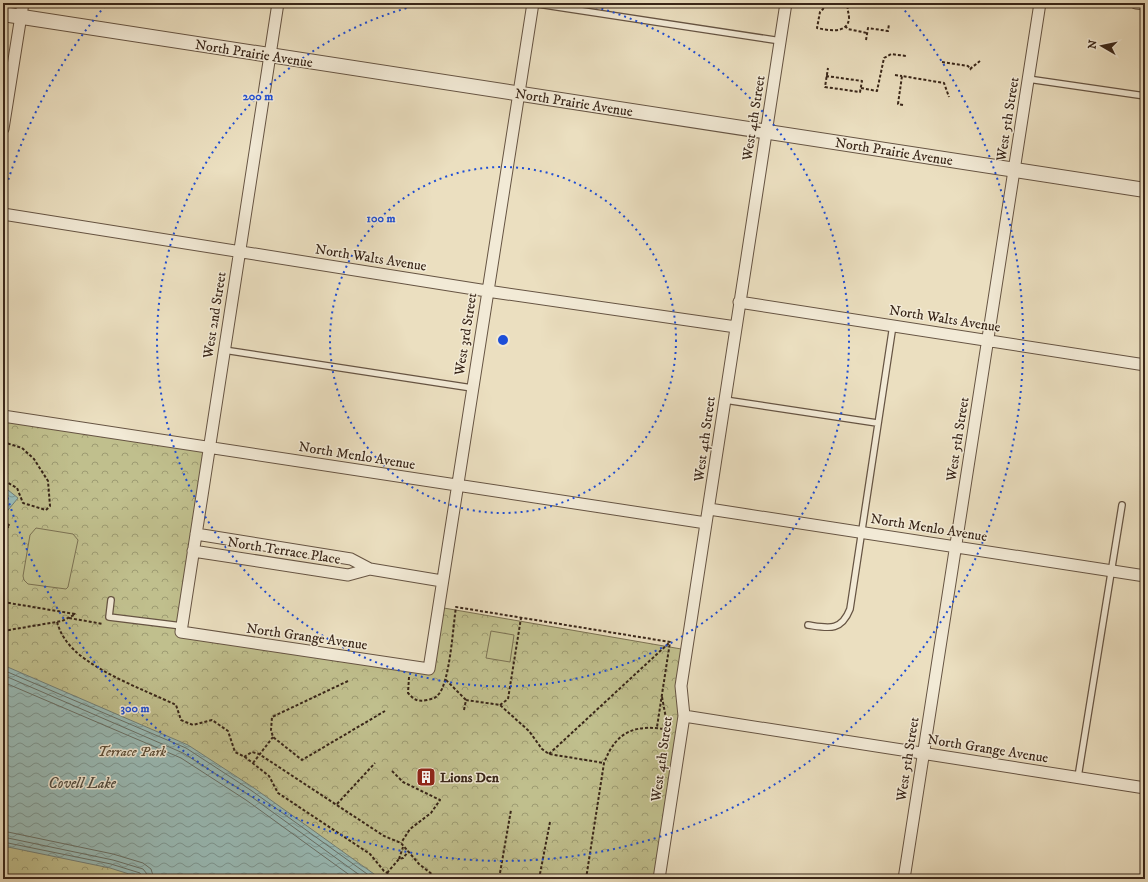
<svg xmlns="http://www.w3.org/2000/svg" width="1148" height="882" viewBox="0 0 1148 882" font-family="'IM FELL DW Pica',serif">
	<defs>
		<pattern id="forest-crowns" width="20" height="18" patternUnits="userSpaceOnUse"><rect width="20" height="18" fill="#c0bf8d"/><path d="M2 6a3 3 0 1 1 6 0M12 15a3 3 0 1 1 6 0" fill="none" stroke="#9d9b72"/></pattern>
		<pattern id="water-waves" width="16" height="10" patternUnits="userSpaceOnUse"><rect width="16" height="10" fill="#99bcb8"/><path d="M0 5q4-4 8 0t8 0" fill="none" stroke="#7e9995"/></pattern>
	</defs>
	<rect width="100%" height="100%" fill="#ebdfc0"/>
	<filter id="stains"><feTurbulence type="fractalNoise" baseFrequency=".005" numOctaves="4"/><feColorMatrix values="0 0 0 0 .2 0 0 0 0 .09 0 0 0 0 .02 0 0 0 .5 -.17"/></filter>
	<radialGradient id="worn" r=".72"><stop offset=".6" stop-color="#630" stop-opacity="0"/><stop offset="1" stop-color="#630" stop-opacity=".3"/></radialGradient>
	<!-- forest -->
	<path fill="url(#forest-crowns)" stroke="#7c7253" d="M3,416l206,32 -28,184 247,37 10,-62 249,43 -3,66 -29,163h-652z"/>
	<!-- pitch -->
	<path fill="#c0bf8d" stroke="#7c7253" d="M36,528l37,6 5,6 -10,47 -2,2 -38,-5 -4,-4 -1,-4 7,-41z
		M491,631l23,4 -4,27 -24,-4z"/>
	<!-- water -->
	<path fill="url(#water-waves)" stroke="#738078" d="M3,486l15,12 -14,17 -1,-1z
		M3,665l185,80 66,43 127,91h-236l-35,-11 -107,-22z"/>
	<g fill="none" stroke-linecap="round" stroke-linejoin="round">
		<!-- shore -->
		<path stroke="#697168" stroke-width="1" d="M3,670l183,78 66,43 122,88
			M3,675l180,78 66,42 116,84
			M3,682l178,76 65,42 109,79
			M3,831l110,23 30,9 8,6 3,10
			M3,837l110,23 30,9 4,5 1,5
			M3,842l108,22 29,9 3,6"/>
		<!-- service casing -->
		<g stroke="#665443" stroke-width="8">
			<path id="service" d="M531,3l250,38
				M1028,79l117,17
				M224,350l248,38
				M725,400l152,23
				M111,600l-2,17 73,9
				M808,625c20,3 33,7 42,-16l43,-284
				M1078,777l44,-272"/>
		</g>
		<!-- minor casing -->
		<g stroke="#665443" stroke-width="13">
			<path id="minor" d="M278,3l-97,629 248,37 104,-666
				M1136,3l9,1
				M3,129l20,-126
				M3,214l484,77 249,36
				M739,302l406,63
				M3,416l703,107
				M709,509l436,67
				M196,534l155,25 19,10 72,12
				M193,551l155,24 22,-6
				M684,716l461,72
				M659,879l25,-163 -3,-30 105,-683
				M904,879l136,-876"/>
		</g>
		<!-- tertiary casing -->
		<g stroke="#665443" stroke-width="16">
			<path id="tertiary" d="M3,14l1142,176"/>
		</g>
		<!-- path -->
		<path stroke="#392619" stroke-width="2" stroke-dasharray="3 2" stroke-linecap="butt" d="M825,3l-2,6 -3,3 -3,16c10,2 31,7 32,-10 0,-6 -3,-9 0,-15
			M845,26l3,3 19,4
			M866,40l2,-12 20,3 1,-7
			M942,62l26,4 3,4
			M970,69l10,-8
			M895,75l7,1
			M826,76l36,5 -2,11 -35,-5 3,-19
			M861,88l16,3 7,-33 7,-4 15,2
			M903,105l-5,-1 4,-28 42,7 5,14
			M3,442l19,6 12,11 14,22 2,25 -4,4 -23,-7 -6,-15 -14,-8
			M3,521l7,5 -7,4
			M3,602l72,12
			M69,618l34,6
			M57,622c2,6 4,12 8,17 18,29 80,51 111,66l5,15 12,5 19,-5 16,11 7,21 10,5 24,19 9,17 92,61 14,17 13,8
			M3,631l59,-10 14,-7
			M409,677l-1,16c6,7 10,9 19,7 4,-1 8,-1 11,-5 12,-12 15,-69 18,-88l214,35 -13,85
			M446,680l20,20
			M348,681l-76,36 -1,13 2,7 29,23 83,-49
			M662,697l6,32
			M500,705l8,-6 13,-81
			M464,710l2,-10 34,5 29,26 13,18 7,5 55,9
			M549,754l121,-112
			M244,757l8,-5 7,2 125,82 17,7 18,21 19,15
			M253,763l20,-26
			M392,771l11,11 37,18 -9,13 -21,16 -9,14
			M337,804l38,-41
			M399,859l4,-12
			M387,873l12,-14 4,-1 5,-6
			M500,873l11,-63
			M3,876l30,3
			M539,879l11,-57
			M586,879l18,-116c13,-34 33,-39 67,-33"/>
		<!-- service -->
		<use href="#service" stroke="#f2ead6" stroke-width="5.5"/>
		<!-- minor -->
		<use href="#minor" stroke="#f2ead6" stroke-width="11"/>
		<!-- tertiary -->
		<use href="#tertiary" stroke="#f2ead6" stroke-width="14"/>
	</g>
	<!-- distance rings -->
	<g fill="none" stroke="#1d4ed8" stroke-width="2" stroke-dasharray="2 4">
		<circle cx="503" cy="340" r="173"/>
		<path d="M584 4A346 346 0 1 1 422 4"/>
		<path d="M3 197A520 520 0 0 1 105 6M901 6A520 520 0 1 1 3 483"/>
	</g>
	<!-- icons -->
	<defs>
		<g id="building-square" transform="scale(1)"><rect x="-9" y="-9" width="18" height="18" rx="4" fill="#8f2418" stroke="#f2ead6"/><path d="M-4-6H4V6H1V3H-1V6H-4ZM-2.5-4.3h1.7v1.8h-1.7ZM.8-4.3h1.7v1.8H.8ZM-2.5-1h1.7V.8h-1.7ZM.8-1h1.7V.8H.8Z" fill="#fff"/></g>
	</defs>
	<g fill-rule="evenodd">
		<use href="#building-square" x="426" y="777"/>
	</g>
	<g text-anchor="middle" stroke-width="3" stroke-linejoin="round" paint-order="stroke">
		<!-- street labels -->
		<g font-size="14" fill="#392619" stroke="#f2ead6">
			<text transform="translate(254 53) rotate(9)" y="5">North Prairie Avenue</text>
			<text transform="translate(574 102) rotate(9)" y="5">North Prairie Avenue</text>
			<text transform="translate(753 118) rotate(-81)" y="5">West 4th Street</text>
			<text transform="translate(1007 119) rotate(-81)" y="5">West 5th Street</text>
			<text transform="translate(894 151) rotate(9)" y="5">North Prairie Avenue</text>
			<text transform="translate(371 257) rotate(9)" y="5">North Walts Avenue</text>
			<text transform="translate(214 315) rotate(-81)" y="5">West 2nd Street</text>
			<text transform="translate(945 318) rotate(9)" y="5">North Walts Avenue</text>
			<text transform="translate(465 334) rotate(-81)" y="5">West 3rd Street</text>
			<text transform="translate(704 439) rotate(-82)" y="5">West 4th Street</text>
			<text transform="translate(957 439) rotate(-81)" y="5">West 5th Street</text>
			<text transform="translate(357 455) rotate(9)" y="5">North Menlo Avenue</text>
			<text transform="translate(929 527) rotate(9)" y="5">North Menlo Avenue</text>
			<text transform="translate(284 550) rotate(9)" y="5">North Terrace Place</text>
			<text transform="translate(307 636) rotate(8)" y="5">North Grange Avenue</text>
			<text transform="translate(988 748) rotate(9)" y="5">North Grange Avenue</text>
			<text transform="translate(661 759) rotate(-82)" y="5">West 4th Street</text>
			<text transform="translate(907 759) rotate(-81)" y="5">West 5th Street</text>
		</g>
		<!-- park labels -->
		<g font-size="14" font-style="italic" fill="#5b4c36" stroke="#f2ead6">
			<text x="132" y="756">Terrace Park</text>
		</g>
		<!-- poi labels -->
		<g font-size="14" font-weight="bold" fill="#392619" stroke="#f2ead6" text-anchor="start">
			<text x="440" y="782">Lions Den</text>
		</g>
		<!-- water labels -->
		<g font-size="15" font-style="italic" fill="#514c41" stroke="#f2ead6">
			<text x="82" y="788">Covell Lake</text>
		</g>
	</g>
	<circle cx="503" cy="340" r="6" fill="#1d4ed8" stroke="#f2ead6" stroke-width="2"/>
	<g font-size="12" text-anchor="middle" font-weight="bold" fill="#1d4ed8" stroke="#f2ead6" stroke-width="3" stroke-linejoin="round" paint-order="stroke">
		<text x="258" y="100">200 m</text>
		<text x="381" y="222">100 m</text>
		<text x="135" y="712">300 m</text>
	</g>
	<!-- margin -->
	<rect width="1148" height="882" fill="none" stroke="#ebdfc0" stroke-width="16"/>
	<rect x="4" y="4" width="1140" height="874" fill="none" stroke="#392619" stroke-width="2"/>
	<rect x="8" y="8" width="1132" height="866" fill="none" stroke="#392619"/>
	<!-- north arrow -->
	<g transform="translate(1102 46) rotate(279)" stroke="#f2ead6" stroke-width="3" paint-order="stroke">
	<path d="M0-3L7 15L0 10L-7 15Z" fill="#392619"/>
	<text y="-6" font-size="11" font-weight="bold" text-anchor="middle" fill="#392619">N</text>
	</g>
	<rect width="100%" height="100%" filter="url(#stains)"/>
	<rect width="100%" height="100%" fill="url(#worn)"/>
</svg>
